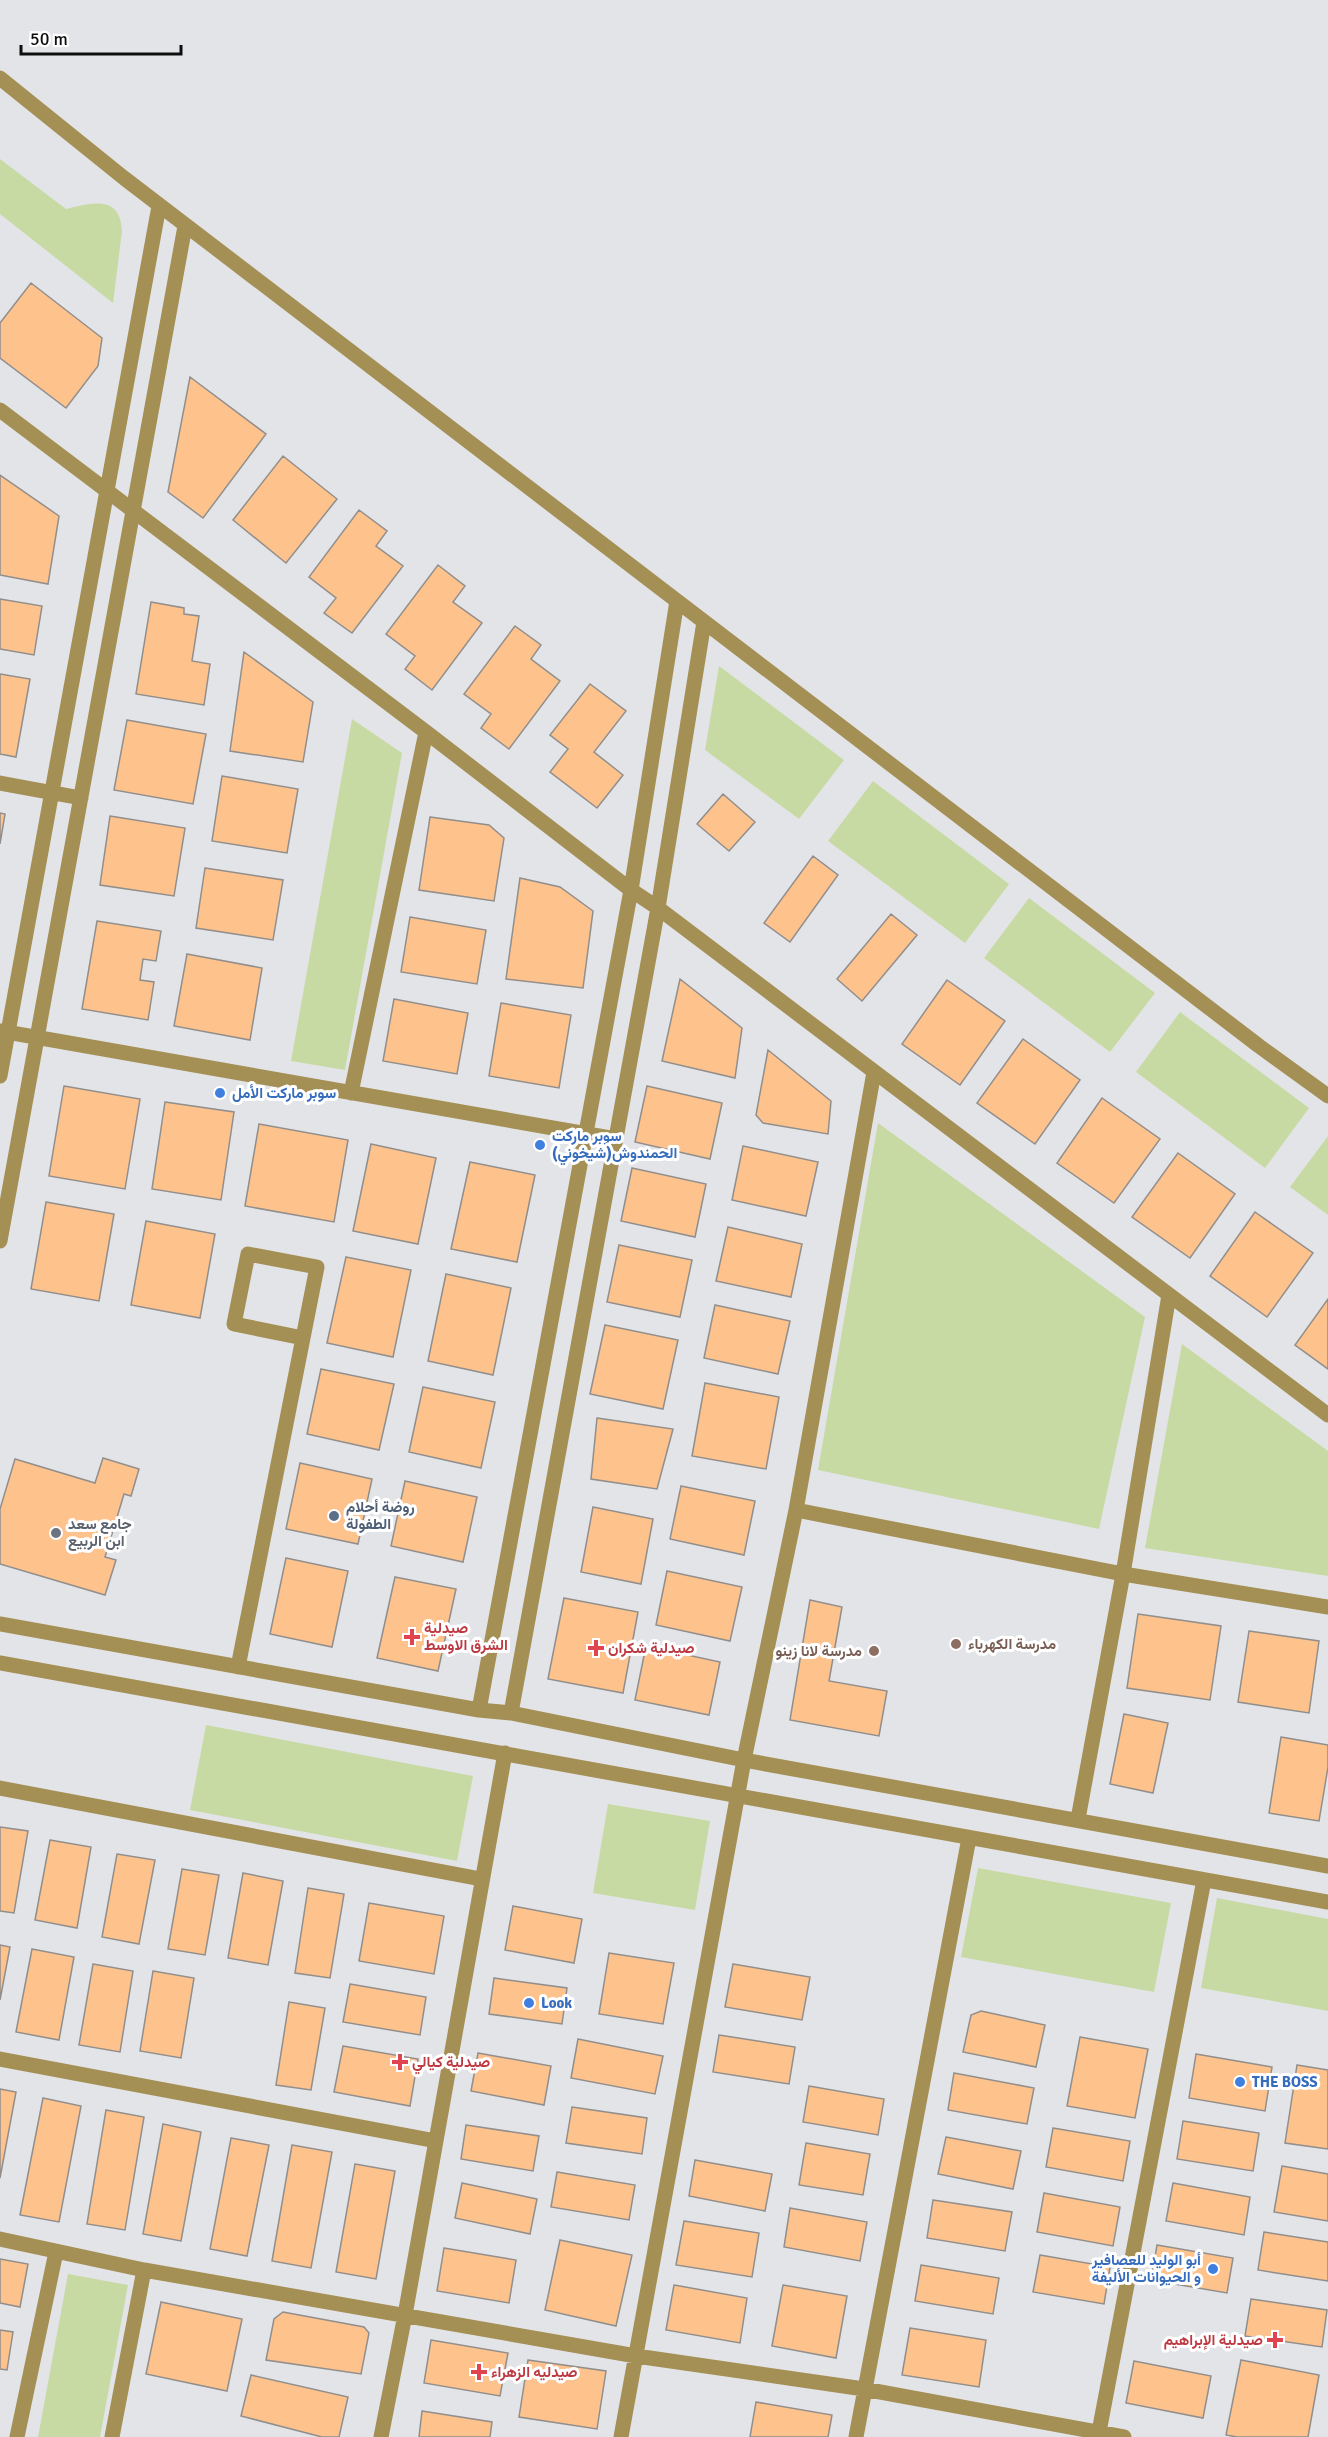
<svg xmlns="http://www.w3.org/2000/svg" width="1328" height="2437" viewBox="0 0 1328 2437" font-family="Signika,Vazirmatn,sans-serif">
	<rect width="100%" height="100%" fill="#e3e4e7"/>
	<!-- green -->
	<path fill="#c8daa4" d="M0,159l66,50c26,-6 54,-15 56,22l-9,72 -113,-89z
		M719,666l125,94 -45,59 -94,-69z
		M352,719l50,34 -57,317 -54,-9z
		M873,781l136,103 -44,59 -137,-102z
		M1029,898l126,95 -45,59 -126,-94z
		M1180,1012l129,96 -44,60 -129,-96z
		M878,1123l267,194 -46,212 -281,-59z
		M1328,1136v79l-38,-28z
		M1182,1344l146,107v125l-183,-28z
		M206,1725l267,51 -16,85 -267,-51z
		M608,1804l102,17 -15,89 -102,-17z
		M978,1868l193,35 -17,89 -193,-35z
		M1217,1898l111,21v92l-127,-23z
		M68,2274l60,11 -28,152h-62z"/>
	<!-- building -->
	<path fill="#fec28d" stroke="#918e8c" stroke-width="1.5" d="M31,283l71,55 -4,28 -32,42 -66,-50v-35z
		M190,377l76,57 -63,84 -35,-26z
		M283,456l54,43 -51,64 -53,-43z
		M0,475l59,41 -11,68 -48,-9z
		M359,510l28,21 -11,15 27,20 -51,67 -28,-20 12,-15 -27,-21z
		M438,565l27,21 -12,16 29,21 -50,67 -27,-21 10,-13 -29,-22z
		M0,599l42,7 -8,49 -34,-6z
		M151,602l33,6v6l15,2 -7,45 18,3 -6,41 -68,-11z
		M515,626l26,19 -10,14 29,22 -51,68 -28,-21 10,-14 -27,-20z
		M244,652l69,50 -10,60 -73,-11z
		M0,674l30,5 -14,78 -16,-3z
		M590,684l36,27 -32,41 29,23 -26,33 -47,-36 18,-23 -18,-14z
		M127,720l79,14 -13,70 -79,-14z
		M222,776l76,13 -11,64 -75,-12z
		M723,794l32,28 -26,29 -32,-27z
		M0,813l5,1 -5,30z
		M110,816l75,12 -11,68 -74,-11z
		M430,817l59,8 15,13 -10,63 -75,-11z
		M813,856l25,19 -48,67 -26,-19z
		M205,868l78,12 -10,60 -77,-12z
		M520,878l40,9 33,24 -10,77 -77,-9z
		M891,914l26,21 -55,66 -25,-22z
		M410,917l76,13 -9,54 -76,-12z
		M97,921l64,10 -5,30 -13,-2 -3,21 14,2 -6,38 -66,-11z
		M187,954l75,14 -12,72 -76,-14z
		M680,979l62,49 -7,50 -73,-17z
		M947,980l58,41 -45,64 -58,-41z
		M394,999l74,14 -11,61 -74,-13z
		M501,1003l70,12 -12,73 -70,-12z
		M1023,1039l57,41 -45,64 -58,-41z
		M768,1050l63,51 -3,33 -65,-11 -7,-8z
		M64,1086l76,13 -15,90 -76,-13z
		M647,1086l75,17 -12,56 -75,-17z
		M1102,1098l58,41 -46,64 -57,-40z
		M165,1102l69,10 -13,88 -69,-11z
		M259,1124l89,16 -14,82 -89,-16z
		M371,1144l65,14 -18,86 -65,-13z
		M743,1146l75,16 -12,54 -74,-16z
		M1178,1153l57,41 -45,64 -58,-41z
		M470,1162l65,13 -18,87 -66,-13z
		M632,1168l74,16 -11,53 -74,-16z
		M46,1202l68,12 -15,87 -68,-12z
		M1255,1212l58,41 -46,64 -57,-41z
		M146,1221l69,13 -15,84 -69,-13z
		M728,1227l74,17 -11,53 -75,-16z
		M619,1245l73,15 -12,57 -73,-15z
		M346,1257l65,13 -18,87 -66,-14z
		M446,1274l65,14 -18,87 -65,-14z
		M1328,1299v70l-33,-24z
		M715,1305l75,16 -12,53 -74,-16z
		M605,1325l73,15 -15,69 -73,-15z
		M321,1369l73,15 -15,66 -72,-16z
		M705,1383l74,14 -13,72 -74,-13z
		M423,1387l72,15 -14,66 -72,-16z
		M597,1418l76,11 -16,60 -66,-10z
		M103,1458l36,11 -8,27 -7,-2 -19,63 11,3 -11,35 -105,-31v-55l15,-50 80,24z
		M300,1463l72,16 -14,65 -72,-15z
		M405,1481l72,16 -14,65 -72,-16z
		M681,1486l74,15 -11,54 -74,-16z
		M593,1507l60,12 -12,65 -60,-12z
		M286,1558l62,13 -16,76 -62,-13z
		M667,1571l75,16 -12,54 -74,-16z
		M395,1577l61,12 -18,82 -61,-13z
		M564,1598l74,14 -15,81 -75,-14z
		M810,1600l32,7 -13,74 58,10 -8,45 -89,-16z
		M1138,1614l83,12 -11,74 -83,-12z
		M1249,1631l70,10 -10,72 -71,-11z
		M646,1646l74,16 -11,53 -74,-15z
		M1124,1714l44,9 -15,70 -43,-9z
		M1281,1737l47,8v22l-9,54 -50,-8z
		M0,1827l28,4 -14,82 -14,-2z
		M50,1840l41,7 -14,81 -42,-8z
		M117,1854l38,6 -16,84 -37,-7z
		M182,1869l37,6 -14,80 -37,-6z
		M243,1873l40,8 -15,84 -40,-7z
		M308,1888l36,6 -14,84 -35,-5z
		M369,1903l75,13 -10,58 -75,-13z
		M513,1906l69,13 -8,44 -69,-13z
		M0,1945l10,2 -10,53z
		M32,1949l42,8 -15,83 -43,-8z
		M609,1953l65,10 -11,61 -64,-10z
		M93,1964l40,7 -13,81 -41,-7z
		M733,1964l77,13 -8,43 -77,-13z
		M153,1971l41,7 -13,80 -41,-7z
		M494,1978l73,10 -5,36 -73,-10z
		M350,1984l76,13 -6,38 -77,-13z
		M289,2002l36,6 -14,82 -35,-5z
		M981,2011l64,14 -9,42 -73,-15 8,-37z
		M719,2035l76,12 -6,37 -76,-12z
		M1080,2037l68,12 -13,69 -68,-12z
		M578,2039l85,17 -8,38 -84,-16z
		M343,2046l75,13 -8,47 -76,-14z
		M478,2053l73,13 -7,39 -73,-14z
		M1196,2054l76,13 -7,44 -76,-13z
		M1297,2065l31,5v79l-43,-6z
		M954,2073l80,15 -7,36 -79,-14z
		M809,2086l75,13 -6,36 -75,-13z
		M0,2089l16,3 -16,86z
		M43,2098l38,8 -22,116 -39,-7z
		M572,2107l75,11 -5,36 -76,-11z
		M106,2110l38,7 -19,113 -38,-6z
		M1183,2121l76,12 -6,38 -76,-12z
		M163,2124l38,8 -20,109 -38,-7z
		M466,2125l73,11 -6,35 -72,-12z
		M1053,2128l77,13 -7,40 -77,-14z
		M946,2137l75,14 -8,38 -75,-15z
		M231,2138l38,7 -22,111 -37,-7z
		M806,2143l64,11 -7,41 -64,-10z
		M292,2145l40,7 -21,116 -39,-7z
		M695,2160l77,14 -7,37 -76,-15z
		M355,2164l40,7 -19,108 -40,-7z
		M1282,2166l46,8v47l-54,-9z
		M557,2172l78,13 -6,35 -78,-13z
		M462,2183l75,16 -7,35 -75,-16z
		M1173,2183l77,14 -6,38 -78,-14z
		M1044,2193l76,14 -7,39 -76,-14z
		M933,2200l79,12 -7,39 -78,-13z
		M790,2208l77,14 -7,39 -76,-14z
		M684,2221l75,12 -7,44 -76,-12z
		M1264,2232l64,10v39l-70,-11z
		M560,2240l72,15 -16,71 -71,-16z
		M1157,2245l76,13 -6,35 -76,-13z
		M444,2248l72,12 -7,43 -72,-12z
		M1040,2255l70,12 -6,37 -71,-12z
		M0,2259l28,5 -8,43 -20,-4z
		M921,2265l78,13 -6,36 -78,-13z
		M674,2285l73,13 -7,45 -74,-13z
		M783,2285l64,11 -11,62 -64,-12z
		M1251,2299l76,11 -5,37 -77,-11z
		M161,2302l81,17 -15,72 -81,-17z
		M283,2312l81,15 5,6 -8,41 -95,-14 8,-41z
		M910,2328l76,12 -7,47 -77,-12z
		M0,2330l13,2 -6,38 -7,-1z
		M431,2340l77,13 -8,43 -76,-13z
		M528,2360l78,11 -9,58 -78,-12z
		M1241,2360l78,15 -11,62h-71l-11,-2z
		M1134,2361l77,15 -8,42 -77,-15z
		M251,2375l97,22 -9,40h-17l-81,-21z
		M756,2402l76,13 -4,22h-78z
		M422,2411l70,11 -2,15h-71z"/>
	<g fill="none" stroke-linecap="round" stroke-linejoin="round">
		<!-- minor -->
		<path stroke="#a48f55" stroke-width="15" d="M0,78l124,100 1135,868 69,50
			M0,410l426,322 205,158 27,18 670,507
			M0,783l81,15
			M0,1031l616,108
			M0,1076l159,-870
			M351,1093l75,-361
			M0,1241l185,-1015
			M796,1510l327,64 205,33
			M0,1624l479,86 32,3 233,47 584,106
			M0,1663l1328,239
			M238,1667l79,-400 -69,-13 -14,70 69,14
			M479,1710l152,-820 46,-289
			M511,1713l147,-805 46,-286
			M0,1788l481,91
			M1078,1819l45,-245 46,-279
			M0,2059l436,82
			M0,2239l144,31 492,86 228,33 260,48
			M17,2437l39,-185
			M112,2437l32,-167
			M381,2437l24,-122 100,-562
			M621,2437l123,-677 52,-250 78,-438
			M856,2437l113,-599
			M1098,2437l106,-557"/>
	</g>
	<!-- markers -->
	<g fill="#3f7fe0" stroke="#fff" stroke-width="2">
		<circle cx="220" cy="1093" r="6"/>
		<circle cx="540" cy="1145" r="6"/>
		<circle cx="529" cy="2003" r="6"/>
		<circle cx="1240" cy="2082" r="6"/>
		<circle cx="1213" cy="2269" r="6"/>
	</g>
	<circle fill="#5c6f8a" stroke="#fff" stroke-width="2" cx="334" cy="1516" r="6"/>
	<circle fill="#6b7280" stroke="#fff" stroke-width="2" cx="56" cy="1533" r="6"/>
	<g fill="#e0444e" stroke="#fff" stroke-width="2">
		<path d="M409 1628h6v6h6v6h-6v6h-6v-6h-6v-6h6z"/>
		<path d="M593 1639h6v6h6v6h-6v6h-6v-6h-6v-6h6z"/>
		<path d="M397 2053h6v6h6v6h-6v6h-6v-6h-6v-6h6z"/>
		<path d="M1272 2331h6v6h6v6h-6v6h-6v-6h-6v-6h6z"/>
		<path d="M476 2363h6v6h6v6h-6v6h-6v-6h-6v-6h6z"/>
	</g>
	<g fill="#8d6e63" stroke="#fff" stroke-width="2">
		<circle cx="956" cy="1644" r="6"/>
		<circle cx="874" cy="1651" r="6"/>
	</g>
	<g text-anchor="middle" stroke-width="6" stroke-linejoin="round" paint-order="stroke">
		<!-- shop labels -->
		<g font-size="15" font-weight="bold" fill="#366cbe" stroke="#fff" text-anchor="start">
			<text x="232" y="1098">سوبر ماركت الأمل</text>
			<text x="552" y="1141">سوبر ماركت<tspan x="552" dy="17">الحمندوش(شيخوني)</tspan></text>
			<text x="541" y="2008">Look</text>
			<text x="1252" y="2087">THE BOSS</text>
			<text x="1201" y="2265" text-anchor="end">أبو الوليد للعصافير<tspan x="1201" dy="17">و الحيوانات الأليفة</tspan></text>
		</g>
		<!-- service labels -->
		<g font-size="15" font-weight="bold" fill="#4e5e75" stroke="#fff" text-anchor="start">
			<text x="346" y="1512">روضة أحلام<tspan x="346" dy="17">الطفولة</tspan></text>
		</g>
		<!-- worship labels -->
		<g font-size="15" font-weight="bold" fill="#5b616d" stroke="#fff" text-anchor="start">
			<text x="68" y="1529">جامع سعد<tspan x="68" dy="17">ابن الربيع</tspan></text>
		</g>
		<!-- health labels -->
		<g font-size="15" font-weight="bold" fill="#be3a42" stroke="#fff" text-anchor="start">
			<text x="424" y="1633">صيدلية<tspan x="424" dy="17">الشرق الاوسط</tspan></text>
			<text x="608" y="1653">صيدلية شكران</text>
			<text x="412" y="2067">صيدلية كيالي</text>
			<text x="1263" y="2345" text-anchor="end">صيدلية الإبراهيم</text>
			<text x="491" y="2377">صيدليه الزهراء</text>
		</g>
		<!-- education labels -->
		<g font-size="15" font-weight="bold" fill="#785e54" stroke="#fff" text-anchor="start">
			<text x="968" y="1649">مدرسة الكهرباء</text>
			<text x="862" y="1656" text-anchor="end">مدرسة لانا زينو</text>
		</g>
	</g>
	<!-- scale -->
	<path d="M21 45v9h160v-9" fill="none" stroke="#0e0e0f" stroke-width="3"/>
	<text x="30" y="45" font-size="18" fill="#0e0e0f" stroke="#ffffff" stroke-width="4.5" paint-order="stroke">50 m</text>
</svg>
